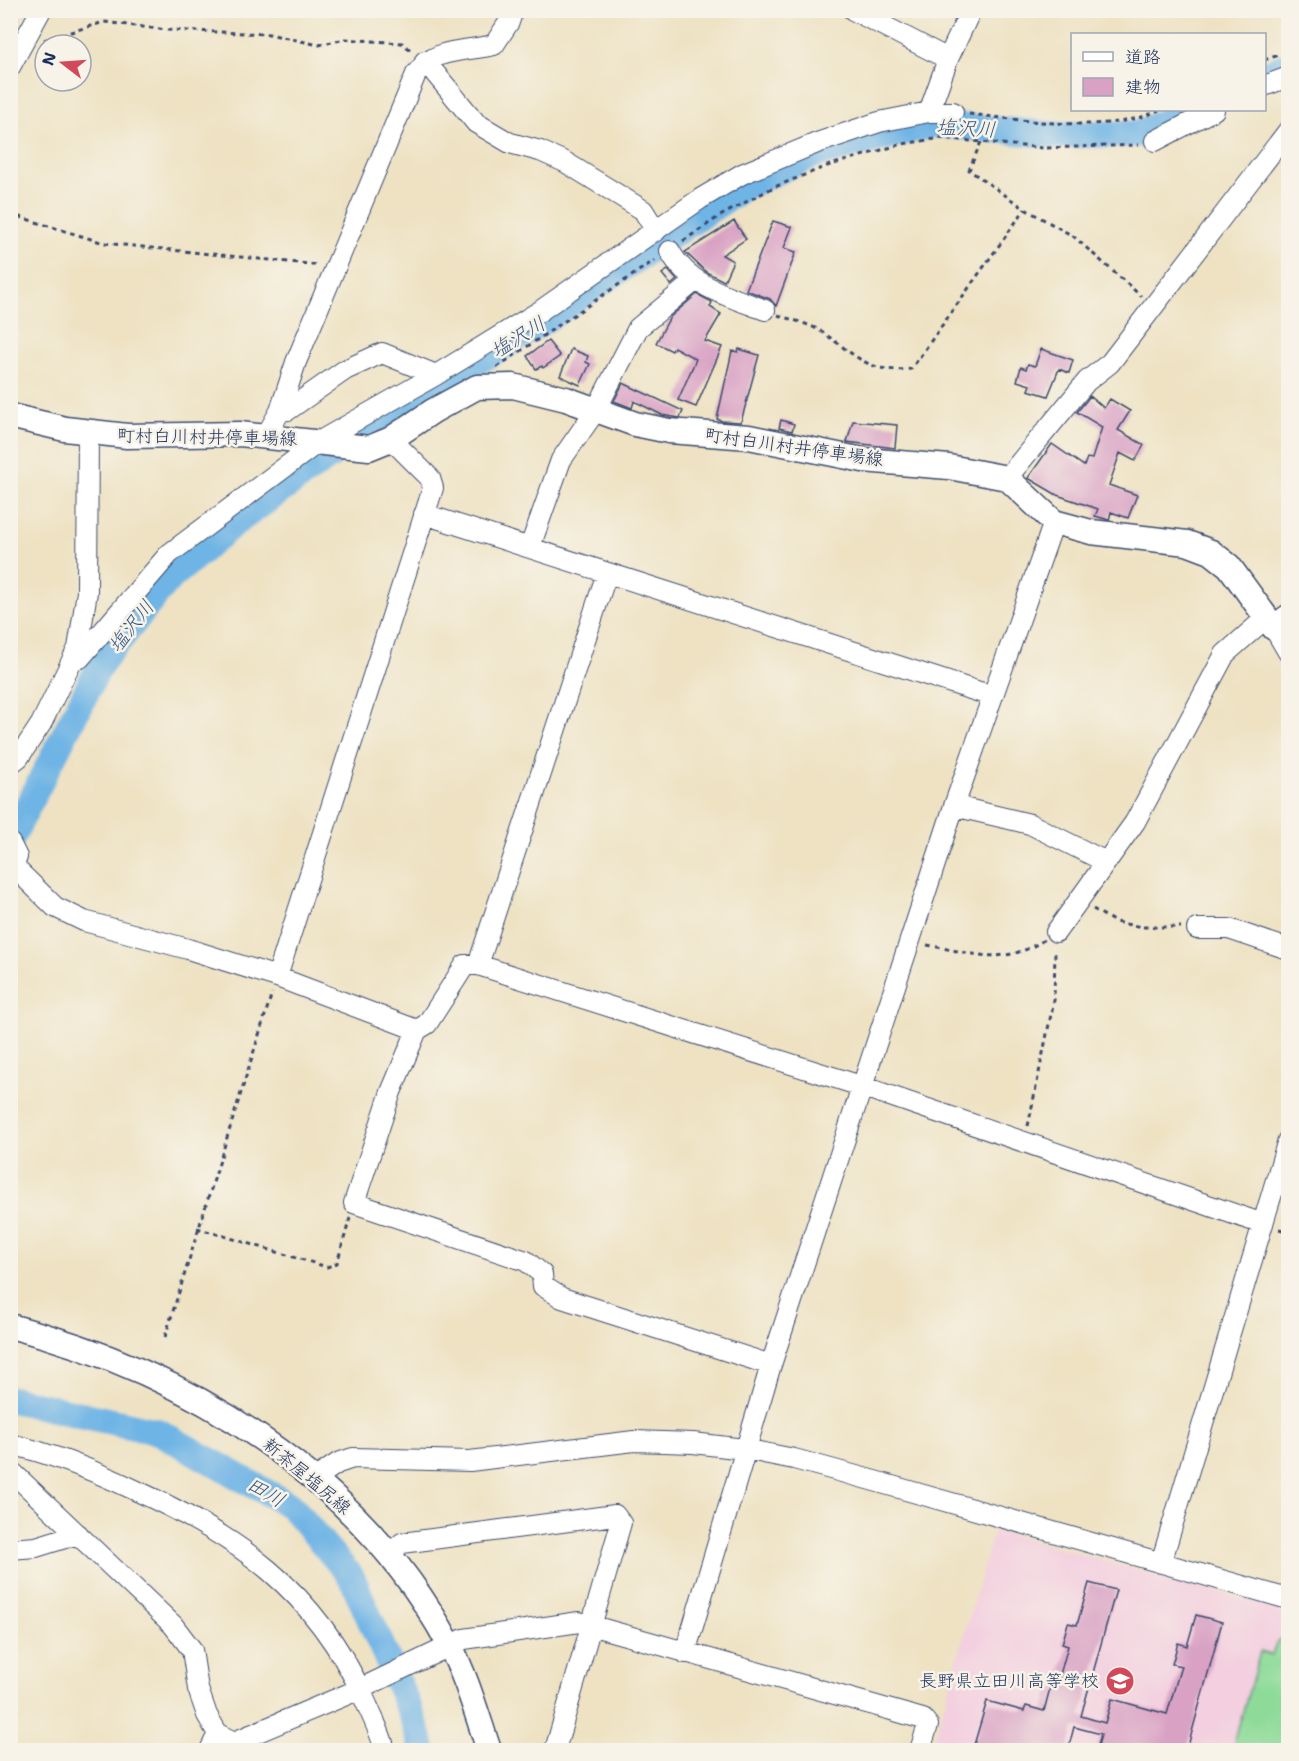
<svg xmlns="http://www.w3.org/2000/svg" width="1299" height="1761" viewBox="0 0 1299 1761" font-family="'Shantell Sans','Klee One',sans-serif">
	<rect width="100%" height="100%" fill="#f7f3e8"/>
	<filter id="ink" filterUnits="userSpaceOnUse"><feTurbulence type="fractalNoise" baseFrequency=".0167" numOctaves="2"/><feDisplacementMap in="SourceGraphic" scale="12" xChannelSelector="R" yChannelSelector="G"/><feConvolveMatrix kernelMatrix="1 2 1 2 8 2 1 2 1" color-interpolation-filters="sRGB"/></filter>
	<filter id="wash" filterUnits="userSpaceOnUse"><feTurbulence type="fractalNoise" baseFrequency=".008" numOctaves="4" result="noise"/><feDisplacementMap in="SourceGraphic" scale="24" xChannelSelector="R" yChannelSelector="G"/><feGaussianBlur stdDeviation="1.35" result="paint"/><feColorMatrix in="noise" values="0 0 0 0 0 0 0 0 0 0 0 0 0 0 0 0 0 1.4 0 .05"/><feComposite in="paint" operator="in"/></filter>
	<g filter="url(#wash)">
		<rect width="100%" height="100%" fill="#eee2c3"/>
		<!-- built -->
		<path fill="#f3cfdf" d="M994,1530l294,81v139h-357z"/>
		<!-- green -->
		<path fill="#8edb99" stroke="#54857c" stroke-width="1.5" d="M1288,1634v116h-56l28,-98 12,3 5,-14z"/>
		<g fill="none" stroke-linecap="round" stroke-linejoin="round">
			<!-- river -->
			<path stroke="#6eb4e5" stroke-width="27" d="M1264,75l24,-10
				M10,841l91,-178 66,-82 65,-56 132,-93 175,-108 205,-137 69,-32 123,-31 117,11 85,-1 52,-24
				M10,1399l149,33 132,74 61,72 61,140 10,32"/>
		</g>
		<g id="blocks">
			<!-- building -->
			<path fill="#d9a2c4" d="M734,221l12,18 -24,16 11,6 -9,20 -18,-9 -21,-20z
				M773,221l19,6 -8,21 12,4 -20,54 -6,-7 -24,-9z
				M668,270l9,10 -6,5 -9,-11z
				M697,294l15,8 -2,5 11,7 -16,27 17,6 -26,60 -18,-7 18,-41 -22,-12 -2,4 -16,-8 14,-26z
				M548,341l12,15 -17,12 -1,-2 -6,3 -9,-13z
				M571,349l17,7 -2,6 4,2 -10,21 -20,-9z
				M739,349l20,6 -18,67 -19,-1 -5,-2 15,-68 6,1z
				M1041,349l32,11 -4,13 -10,-4 -11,27 -20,-6 2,-5 -13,-4 4,-14 5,2 2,-5 7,2z
				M623,383l60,28 -3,7 -18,-3 -28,-14 -2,7 -18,-7z
				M1090,396l14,12 6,-9 20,12 -12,19 26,15 -9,16 -15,-8 -11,32 28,10 -9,23 -17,-6 -2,8 -14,-4 3,-7 -41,-14 -29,-17 24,-34 32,22 3,-8 5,1 10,-32 -25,-15z
				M781,420l13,4 -2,7 -13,-3z
				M853,421l44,4 -2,23 -48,-6z
				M1089,1583l27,7 -35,126 24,7 7,-24 55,15 14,-48 -9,-2 6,-21 9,3 9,-31 26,7 -35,128h-90l4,-16 -27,-7 -6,23h-92l1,-4 -3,-1 13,-44 37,10 2,-5 18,5 6,-23 6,1 12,-43 -6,-2 6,-21 9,2z"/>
		</g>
	</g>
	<g filter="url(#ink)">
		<use href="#blocks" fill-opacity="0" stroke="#3b4a6d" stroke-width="1.5"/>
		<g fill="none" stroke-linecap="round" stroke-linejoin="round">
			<!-- minor casing -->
			<g stroke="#3b4a6d" stroke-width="22">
				<path id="minor" d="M853,10l95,49 23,-49
					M425,61l51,62 34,20 30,8 25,11 78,48 13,21
					M10,67l31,-57
					M1264,86l24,-9
					M929,112l19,-53
					M1155,141l59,-31
					M670,251c18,35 61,46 95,59
					M280,411l8,-1 57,-40 37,-17 54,22
					M266,436l14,-25 16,-49 120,-288c19,-27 48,-22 78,-29l15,-23 4,-12
					M1007,478l80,-97 23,-18 178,-232
					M424,514l568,182
					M530,547l31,-87 35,-50 42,-82 58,-48
					M1274,628l14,24
					M73,660l7,-2 89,-104 151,-113 116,-66 104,-64 160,-112 42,-25 75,-31 62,-21 50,-10h24
					M10,764l9,-7 22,-33 37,-76 9,-56 1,-160
					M954,806l76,18 76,38
					M10,843l7,14 -7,18
					M15,868l40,39 29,14 104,28 89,28 140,53
					M1197,929h32l59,20
					M1056,932l79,-110 90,-168 42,-37
					M478,965l129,-392
					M277,977l156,-489 -3,-10 -39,-39
					M771,1365l-209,-67 -19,-12 -1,-12 -16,-13 -172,-58 37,-111 26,-62 10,-6 38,-59h13l386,122 399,137
					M10,1444c43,10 85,27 125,46 102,46 180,100 228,206 8,18 17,35 22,54
					M10,1470l163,155 19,25 6,39 9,26 11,19 -8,16
					M314,1479l24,-16 15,-5 117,3 164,-20 59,2 51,6 50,10 77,21 417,119
					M10,1549l26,-2 42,-13
					M390,1553l12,-10 213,-28 6,8 -66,227
					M1161,1563l127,-423
					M685,1653l86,-288 183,-559 100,-284
					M218,1734l16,8 126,-53 104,-50 115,-17 344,97 5,6 -8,25"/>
			</g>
			<!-- major casing -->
			<g stroke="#3b4a6d" stroke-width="27">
				<path id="major" d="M10,416l55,13 62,7 113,-2 129,14 22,-9 42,-28 44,-24 36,-1 53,13 69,25 34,7 80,6 114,23 86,7 58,11 47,44 37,10 96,11 24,9 18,14 45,62 14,-11
					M10,1326c181,47 349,151 439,318 18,34 28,71 40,106"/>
			</g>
			<!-- path -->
			<path stroke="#3b4a6d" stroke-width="3" stroke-dasharray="4.5 4.5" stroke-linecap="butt" d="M10,12l8,8
				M44,40l60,-18 63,8 102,4 50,11 26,-6 57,4 11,9
				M1264,60l24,-8
				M969,114c53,6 143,21 190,-4
				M981,142l-12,28 56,39 48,27 68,60
				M10,214l94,29 214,22
				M683,241l37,-25 52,-28 55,-22 75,-22 39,-6 102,10 96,-3
				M778,315c14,5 32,9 44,17 33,22 45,42 89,37l114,-160
				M497,367l158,-107
				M1093,909l22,13 27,5h39
				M927,945c46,8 74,22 117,-5
				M1028,1126l26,-126 1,-51
				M197,1228l130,39 10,-4 13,-45
				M1279,1229l9,2
				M165,1337l107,-344"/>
			<!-- minor -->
			<use href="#minor" stroke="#fff" stroke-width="20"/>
			<!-- major -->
			<use href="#major" stroke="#fff" stroke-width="24"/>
		</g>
	</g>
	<!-- icons -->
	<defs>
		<g id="school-disc" transform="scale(1.5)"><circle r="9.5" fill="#d1495b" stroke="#f7f3e8"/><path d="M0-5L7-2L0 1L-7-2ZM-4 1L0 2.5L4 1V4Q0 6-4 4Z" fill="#fff"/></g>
	</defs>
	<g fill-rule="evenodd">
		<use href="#school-disc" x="1120" y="1681"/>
	</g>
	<g text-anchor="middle" stroke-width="5" stroke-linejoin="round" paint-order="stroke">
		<!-- street labels -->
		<g font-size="18" fill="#1b2f5e" stroke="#f7f3e8">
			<text transform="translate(207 437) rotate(1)" y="6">町村白川村井停車場線</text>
			<text transform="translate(794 447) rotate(8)" y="6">町村白川村井停車場線</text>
			<text transform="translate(307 1476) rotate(40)" y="6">新茶屋塩尻線</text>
		</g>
		<!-- poi labels -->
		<g font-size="18" fill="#1b2f5e" stroke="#f7f3e8" text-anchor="end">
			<text x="1099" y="1687">長野県立田川高等学校</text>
		</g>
		<!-- water labels -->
		<g font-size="20" font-style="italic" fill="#345786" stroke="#f7f3e8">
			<text transform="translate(966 128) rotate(3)" y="7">塩沢川</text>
			<text transform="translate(518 337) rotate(-32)" y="7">塩沢川</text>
			<text transform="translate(131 626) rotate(-52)" y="7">塩沢川</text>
			<text transform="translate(266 1492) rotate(30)" y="7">田川</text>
		</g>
	</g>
	<!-- margin -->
	<rect width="1299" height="1761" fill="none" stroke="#f7f3e8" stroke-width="36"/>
	<!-- legend -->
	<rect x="1071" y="33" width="195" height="78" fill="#f7f3e8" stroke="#9fa5b1" stroke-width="1.5"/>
	<rect x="1083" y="52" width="30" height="9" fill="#ffffff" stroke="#9fa5b1" stroke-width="1.5"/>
	<text x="1125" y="63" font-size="18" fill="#1b2f5e">道路</text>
	<rect x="1083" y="78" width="30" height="18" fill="#d9a2c4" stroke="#9fa5b1" stroke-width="1.5"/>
	<text x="1125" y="93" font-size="18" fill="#1b2f5e">建物</text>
	<!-- north arrow -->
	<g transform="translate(63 63) rotate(287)"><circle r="28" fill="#f7f3e8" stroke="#9fa5b1" stroke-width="1.5"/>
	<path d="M0-4.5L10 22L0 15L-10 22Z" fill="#d1495b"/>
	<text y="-9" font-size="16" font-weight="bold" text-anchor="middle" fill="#1b2f5e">N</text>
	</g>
</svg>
